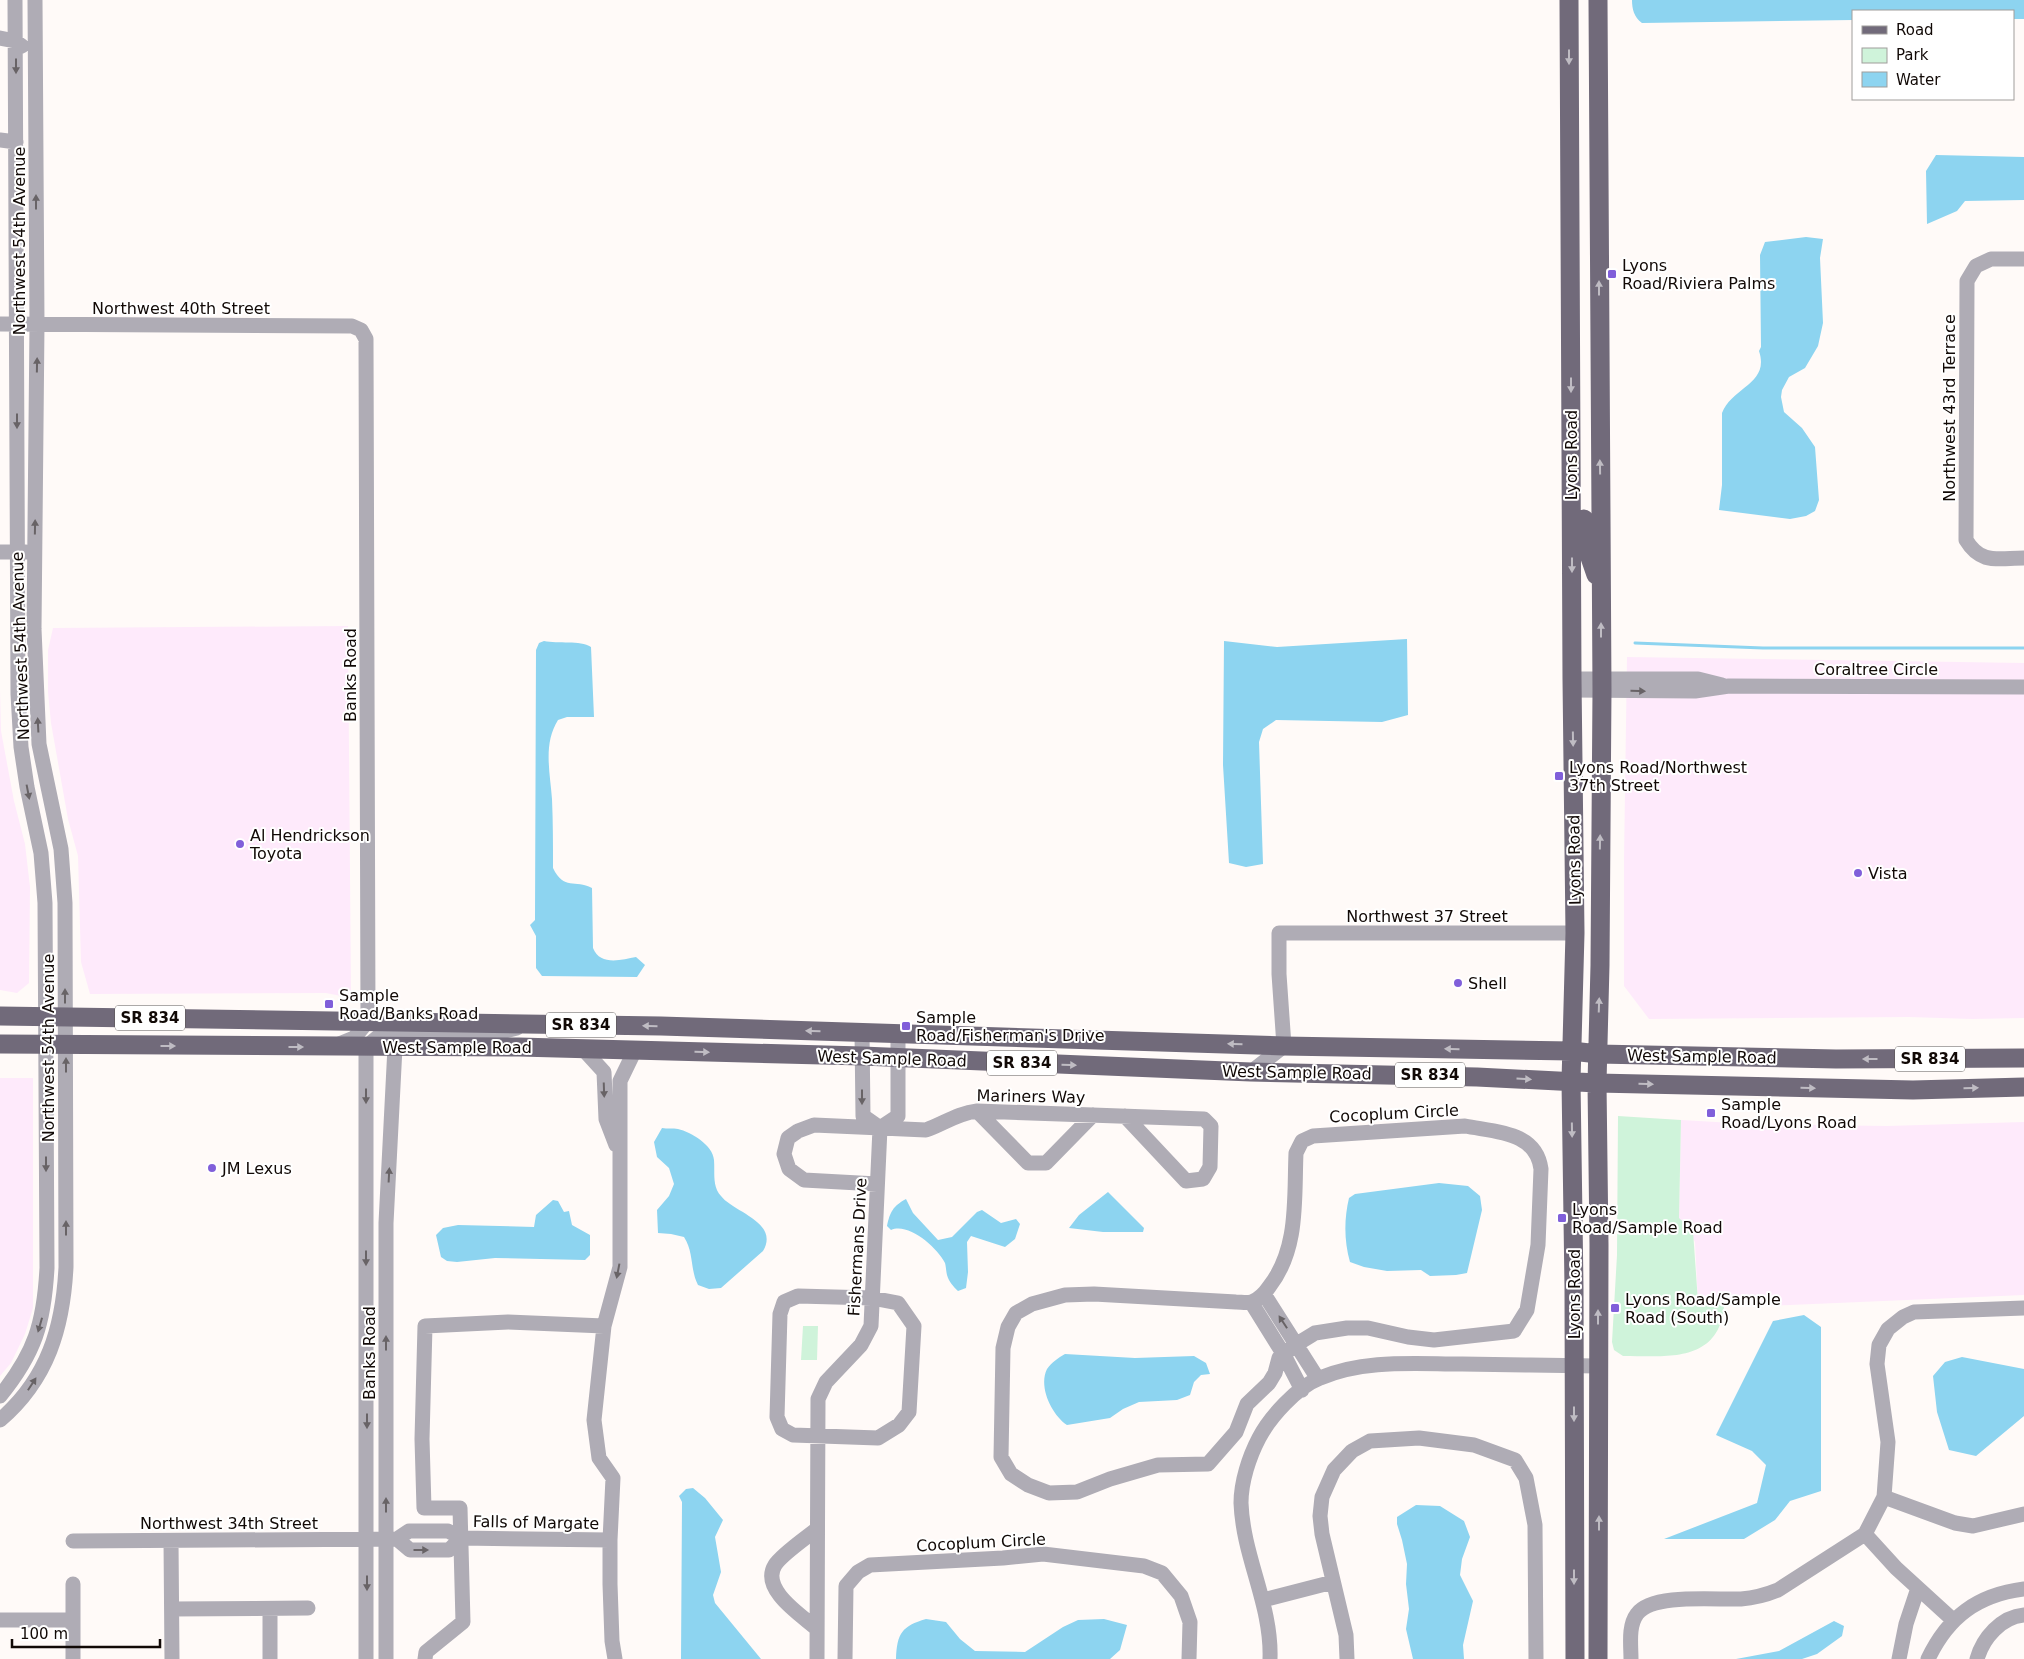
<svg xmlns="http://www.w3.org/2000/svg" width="2024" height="1659" viewBox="0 0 2024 1659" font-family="'DejaVu Sans',sans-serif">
	<rect width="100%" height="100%" fill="#fffaf8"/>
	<!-- commercial -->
	<path fill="#feeafb" d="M348,626l3,372 -25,-5 -236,1 -9,-32 -3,-106 -10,-37 -17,-96 -3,-31v-42l5,-22z
		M1627,657l397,6v355l-52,1 -63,-2 -260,2 -25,-33v-126z
		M0,689l1,42 13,70 11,43 5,43 -1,96 -12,10 -17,-3z
		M0,1078h33v230l-8,26 -14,29 -11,13z
		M1681,1120l70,4 136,2 137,-4v173l-260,11h-40l-5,-3 -21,-1 -3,-60 -16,-23z"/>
	<!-- green -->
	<path fill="#cff3da" d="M1618,1116l63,4 -2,98 14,13 5,71 8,-1 18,5c-5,58 -59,50 -101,50l-9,-6 -2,-8 5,-87z
		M803,1326h15l-1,34h-16z"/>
	<!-- water -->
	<path fill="#8dd4f0" d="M1632,0h392v19h-11v-8h-160v9l-211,3c-8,-6 -10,-14 -10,-23z
		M1936,155l88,2v43l-59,1 -8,10 -30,13 -1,-53z
		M1806,237l17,2 -3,19 3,65 -5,23 -13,22 -16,9 -7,13 -1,7 3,15 18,16 13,19 4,53 -4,11 -9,5 -16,3 -71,-9 3,-25v-72c10,-26 48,-29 37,-62l2,-4 -1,-92 5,-13z
		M1407,639l1,76 -26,7 -106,-2 -13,9 -4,13 4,122 -17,3 -17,-4 -6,-98 1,-124 53,6z
		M544,641c14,3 36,-1 47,6l3,70h-27l-9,3c-15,24 -8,52 -6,79 1,23 1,46 1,69 11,23 22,11 39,20l1,60c7,18 28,12 43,9l9,8 -8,12 -95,-1 -6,-8v-32l-6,-11 5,-5 1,-270 3,-7z
		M662,1128c5,1 11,0 16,1 13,3 35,16 36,31 1,13 -2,26 7,36 12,16 59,26 42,55l-42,37 -12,1 -11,-4c-8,-15 -4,-33 -14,-48l-13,-3 -13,-1 -1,-23 12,-14 5,-12 -5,-16 -12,-11 -3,-15z
		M1439,1183l29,3 12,10 2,14 -15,63 -11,2 -26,1 -9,-6 -34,1 -23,-4 -14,-5c-6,-21 -6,-43 -1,-64l6,-4z
		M1108,1192l36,36 -1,4h-40l-34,-4 10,-13z
		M906,1199l7,14 25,27 14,-3 25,-25 5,-2 19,13 15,-4 4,5 -5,15 -10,8 -34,-11 -4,6 1,30 -2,16 -8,3c-5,-5 -9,-9 -11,-16 -1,-4 -1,-9 -2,-12 -8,-16 -37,-41 -54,-33l-4,-4c3,-14 6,-20 19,-27z
		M553,1200l5,1 6,11 5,-1 3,14 18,10v20l-5,5 -90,-2 -38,4 -10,-1 -6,-4 -5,-22 7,-7 15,-3 76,2 2,-12z
		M1804,1315l17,12v164l-31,10 -15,19 -31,19h-80l93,-36 9,-38 -14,-14 -36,-16 57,-114z
		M1065,1354l70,4 59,-2 12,7 4,11 -9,1 -7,7 -4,13 -13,5 -38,2 -16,7 -13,9 -43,7c-15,-10 -29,-38 -20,-56 5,-7 11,-11 18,-15z
		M1962,1357l62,12v47l-48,40 -27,-6 -12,-38 -4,-36 12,-14z
		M693,1488l12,10 18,22 -8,17 6,35 -8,23 2,8 46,56h-80l1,-157 -3,-6 7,-7z
		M1416,1505l24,1 24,15 6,16 -8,22 -2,16 13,26 -10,44 1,14h-51l-7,-30 3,-20 -3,-25 1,-20 -5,-24 -5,-16v-7z
		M926,1619l20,3 14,17 15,12 50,1 38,-25 15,-7 26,-1 23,6 -7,25 -10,9h-214c1,-26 6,-33 30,-40z
		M1834,1621l10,5 -2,10 -25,18 -15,5h-66l43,-8z"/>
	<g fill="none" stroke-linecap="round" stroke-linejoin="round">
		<!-- stream -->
		<path stroke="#8dd4f0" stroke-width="3" d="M1635,643l128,5h261"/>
		<!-- minor -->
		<path stroke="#afacb5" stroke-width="15" d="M0,38l15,3 7,5
			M0,140l16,2
			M2024,259h-33l-15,7 -9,15 -1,259c15,25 32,18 58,18
			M0,324l352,2 9,4 5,9 2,682 -14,17 -17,7
			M0,552h26
			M1572,679h126l24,6
			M1572,690l123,1 34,-5 295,1
			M862,1033l1,83 17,12
			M583,1049l21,23 2,47 10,26
			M1251,1072l33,-26 -5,-72v-41h296
			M977,1111l51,52h18l47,-48
			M1465,1126c30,6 71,5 76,43l-3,76 -11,65 -13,21 -80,9 -26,-3 -40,-9h-21l-32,5 -18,11 -18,14 -4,15 -6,10 -22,21 -11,28 -28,32 -50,1 -48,14 -33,13 -28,1 -21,-8 -17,-11 -10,-17 2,-109 5,-21 8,-14 16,-9 33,-9 29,-1 142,8c5,0 11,1 16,0 7,-3 13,-9 17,-15 30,-38 25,-88 27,-134l6,-12 11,-5z
			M880,1128l18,-12v-82
			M877,1184l-73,-4 -15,-11 -5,-15 4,-16 10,-7 16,-6 112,5c17,-6 32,-17 51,-19l227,8 7,7 -1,41 -7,12 -17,2 -61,-65
			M1264,1294l54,85
			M798,1296l74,2 26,5 16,23 -5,86 -10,13 -21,13 -85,-3 -11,-6 -5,-12 3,-103 4,-12z
			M1251,1302l33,53 18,35
			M0,1396c35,-43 44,-73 47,-128l-2,-365 -4,-50 -14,-66 -6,-40 -3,-53 -3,-694
			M0,1420c48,-41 63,-93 66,-153l-1,-364 -4,-54 -22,-105 -5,-115 3,-305 -2,-324
			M1884,1497l71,26 18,3 51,-12
			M397,1539l13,11h39l12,-12
			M73,1541l324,-2 12,-8h39l13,7 149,2
			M171,1541l1,118
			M73,1584v75
			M1263,1600l70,-18
			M172,1609l136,-1
			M270,1609v50
			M0,1620h73
			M1953,1620l-57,-52 -31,-34 19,-37 4,-55 -11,-78 2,-19 9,-16 15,-12 11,-5 110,-4
			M816,1628c-15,-13 -56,-39 -41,-63 6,-10 32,-28 42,-36
			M366,1659v-612l19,-16 112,2 20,-5
			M386,1659v-436l9,-176
			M425,1659l1,-7 37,-30 -3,-114h-36l-2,-69 3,-113 83,-4 96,4
			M615,1659l-3,-18 -2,-57v-44l3,-62 -14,-20 -5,-38 10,-94 16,-59v-186l15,-31
			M817,1659l1,-260 8,-17 35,-37 10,-19 9,-198
			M845,1659l1,-73 12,-14 12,-7 133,-7 40,-4 101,12 18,7 19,23 9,26 -1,37
			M1270,1659c2,-54 -27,-102 -29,-156 0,-21 8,-46 18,-65 11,-21 38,-51 61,-60 44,-19 95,-14 142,-14 45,1 91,1 136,2
			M1347,1659l-1,-24 -24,-101 -2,-18 2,-19 12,-27 18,-19 18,-10 49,-3 55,7 41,15 11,18 9,47 1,134
			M1631,1659c0,-14 -3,-33 6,-45 15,-21 79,-14 104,-15 13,-1 25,-4 37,-9l87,-56
			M1899,1659l7,-35 12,-36
			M1928,1659c20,-42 49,-64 96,-70
			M1977,1659c6,-21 24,-42 47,-44"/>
		<!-- major -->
		<path stroke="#716a7a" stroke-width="19" d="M1569,0l3,679 3,254 -4,148 3,207 1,371
			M1598,0l4,690 -2,275 -3,118 2,162 -1,414
			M1584,519l1,24 11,32
			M0,1016l661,10 623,20 288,5 26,3 238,5 188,-1
			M0,1044l519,3 343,9 389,16 226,5 120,6 316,7 111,-3"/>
	</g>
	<!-- one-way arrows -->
	<defs><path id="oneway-solid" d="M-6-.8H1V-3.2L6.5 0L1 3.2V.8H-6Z" transform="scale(1.25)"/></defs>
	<g fill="#bfbcc3">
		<use href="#oneway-solid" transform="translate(1569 57) rotate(90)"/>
		<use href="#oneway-solid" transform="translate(1599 288) rotate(-90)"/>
		<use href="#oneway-solid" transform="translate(1571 385) rotate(90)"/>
		<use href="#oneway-solid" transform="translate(1600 467) rotate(-91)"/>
		<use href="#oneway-solid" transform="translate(1572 565) rotate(90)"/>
		<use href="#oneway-solid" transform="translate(1601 630) rotate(-90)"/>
		<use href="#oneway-solid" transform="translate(1573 739) rotate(89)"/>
		<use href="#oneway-solid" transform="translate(1600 842) rotate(-89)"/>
		<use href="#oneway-solid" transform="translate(1599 1005) rotate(-88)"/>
		<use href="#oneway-solid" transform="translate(650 1026) rotate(-179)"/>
		<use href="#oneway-solid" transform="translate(813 1031) rotate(-178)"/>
		<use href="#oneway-solid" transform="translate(1235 1044) rotate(-178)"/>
		<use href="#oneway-solid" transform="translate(168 1046)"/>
		<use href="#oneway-solid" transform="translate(296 1047)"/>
		<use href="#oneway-solid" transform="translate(1452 1049) rotate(-179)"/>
		<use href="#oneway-solid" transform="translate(702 1052) rotate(1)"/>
		<use href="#oneway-solid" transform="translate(1870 1059) rotate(-180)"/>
		<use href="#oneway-solid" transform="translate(1069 1065) rotate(2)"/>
		<use href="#oneway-solid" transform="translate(1524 1079) rotate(3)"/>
		<use href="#oneway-solid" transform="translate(1646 1084) rotate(1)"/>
		<use href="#oneway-solid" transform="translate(1808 1088) rotate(1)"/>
		<use href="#oneway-solid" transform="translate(1971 1088) rotate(-2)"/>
		<use href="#oneway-solid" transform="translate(1572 1130) rotate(89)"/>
		<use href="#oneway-solid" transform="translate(1598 1317) rotate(-90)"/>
		<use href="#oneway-solid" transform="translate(1574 1414) rotate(90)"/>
		<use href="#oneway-solid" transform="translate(1599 1523) rotate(-90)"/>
		<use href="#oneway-solid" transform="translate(1574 1577) rotate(90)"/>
	</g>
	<g fill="#686366">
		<use href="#oneway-solid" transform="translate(16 66) rotate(90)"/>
		<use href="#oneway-solid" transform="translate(36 202) rotate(-90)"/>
		<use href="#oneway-solid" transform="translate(37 365) rotate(-89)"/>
		<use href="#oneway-solid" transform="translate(17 421) rotate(90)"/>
		<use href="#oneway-solid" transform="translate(35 527) rotate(-89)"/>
		<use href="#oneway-solid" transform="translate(1638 691) rotate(1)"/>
		<use href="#oneway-solid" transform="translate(38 725) rotate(-93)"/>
		<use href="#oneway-solid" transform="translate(28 792) rotate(79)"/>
		<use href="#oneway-solid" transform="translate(65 996) rotate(-90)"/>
		<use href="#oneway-solid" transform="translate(66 1065) rotate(-90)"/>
		<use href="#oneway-solid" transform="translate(604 1090) rotate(88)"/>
		<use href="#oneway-solid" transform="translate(366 1096) rotate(90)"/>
		<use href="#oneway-solid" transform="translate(862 1097) rotate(90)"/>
		<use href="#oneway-solid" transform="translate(46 1164) rotate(90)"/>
		<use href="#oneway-solid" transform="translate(389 1175) rotate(-87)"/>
		<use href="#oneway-solid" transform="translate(66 1228) rotate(-90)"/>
		<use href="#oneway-solid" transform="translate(366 1258) rotate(90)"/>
		<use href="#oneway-solid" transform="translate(618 1271) rotate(101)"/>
		<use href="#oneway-solid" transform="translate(1283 1322) rotate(-123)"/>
		<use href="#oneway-solid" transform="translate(40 1325) rotate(106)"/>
		<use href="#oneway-solid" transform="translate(386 1343) rotate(-90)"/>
		<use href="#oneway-solid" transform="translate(32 1384) rotate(-57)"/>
		<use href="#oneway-solid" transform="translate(367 1421) rotate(90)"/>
		<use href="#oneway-solid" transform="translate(386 1505) rotate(-90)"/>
		<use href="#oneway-solid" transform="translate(421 1550)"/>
		<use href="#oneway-solid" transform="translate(367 1583) rotate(90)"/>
	</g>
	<!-- markers -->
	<g fill="#805fda" stroke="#fff" stroke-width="2">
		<rect x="1607" y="269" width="10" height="10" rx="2.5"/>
		<rect x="1554" y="771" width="10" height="10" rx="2.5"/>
		<circle cx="240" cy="844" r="5"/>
		<circle cx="1858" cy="873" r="5"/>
		<circle cx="1458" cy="983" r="5"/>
		<rect x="324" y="999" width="10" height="10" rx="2.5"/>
		<rect x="901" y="1021" width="10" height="10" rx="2.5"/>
		<rect x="1706" y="1108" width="10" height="10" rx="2.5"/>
		<circle cx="212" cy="1168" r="5"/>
		<rect x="1557" y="1213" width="10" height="10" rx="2.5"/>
		<rect x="1610" y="1303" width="10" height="10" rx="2.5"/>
	</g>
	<g text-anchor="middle" stroke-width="4" stroke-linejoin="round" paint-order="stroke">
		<!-- shield labels -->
		<g fill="#fff" stroke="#585351" stroke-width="1">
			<rect x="115" y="1005.5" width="70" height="25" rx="4"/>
			<rect x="546" y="1012.5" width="70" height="25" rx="4"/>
			<rect x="1895" y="1046.5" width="70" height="25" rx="4"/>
			<rect x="987" y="1050.5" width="70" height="25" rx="4"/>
			<rect x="1395" y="1062.5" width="70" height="25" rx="4"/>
		</g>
		<g font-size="15" font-weight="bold" fill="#110906">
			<text x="150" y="1023">SR 834</text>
			<text x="581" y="1030">SR 834</text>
			<text x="1930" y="1064">SR 834</text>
			<text x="1022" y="1068">SR 834</text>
			<text x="1430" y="1080">SR 834</text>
		</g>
		<!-- street labels -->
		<g font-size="16" fill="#110906" stroke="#fff">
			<text transform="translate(19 241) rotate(-90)" y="6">Northwest 54th Avenue</text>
			<text x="181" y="314">Northwest 40th Street</text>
			<text transform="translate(1949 408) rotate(-90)" y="6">Northwest 43rd Terrace</text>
			<text transform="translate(1571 455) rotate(-90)" y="6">Lyons Road</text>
			<text transform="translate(20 646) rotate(-92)" y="6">Northwest 54th Avenue</text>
			<text x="1876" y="675">Coraltree Circle</text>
			<text transform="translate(350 675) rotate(-90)" y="6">Banks Road</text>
			<text transform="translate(1574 860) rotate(-91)" y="6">Lyons Road</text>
			<text x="1427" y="922">Northwest 37 Street</text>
			<text x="457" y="1053">West Sample Road</text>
			<text transform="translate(48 1048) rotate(-90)" y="6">Northwest 54th Avenue</text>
			<text transform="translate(1702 1056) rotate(1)" y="6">West Sample Road</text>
			<text transform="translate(892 1058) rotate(2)" y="6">West Sample Road</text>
			<text transform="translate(1297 1072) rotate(1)" y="6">West Sample Road</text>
			<text transform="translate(1031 1096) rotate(1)" y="6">Mariners Way</text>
			<text transform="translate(1394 1113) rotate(-3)" y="6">Cocoplum Circle</text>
			<text transform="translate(857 1247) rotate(-87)" y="6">Fishermans Drive</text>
			<text transform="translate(1574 1294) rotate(-90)" y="6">Lyons Road</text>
			<text transform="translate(369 1353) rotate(-90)" y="6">Banks Road</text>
			<text transform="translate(536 1522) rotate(1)" y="6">Falls of Margate</text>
			<text x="229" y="1529">Northwest 34th Street</text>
			<text transform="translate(981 1542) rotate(-3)" y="6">Cocoplum Circle</text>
		</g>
		<!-- poi labels -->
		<g font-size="16" fill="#110906" stroke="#fff" text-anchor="start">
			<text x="1622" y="271">Lyons<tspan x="1622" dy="18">Road/Riviera Palms</tspan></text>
			<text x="1569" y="773">Lyons Road/Northwest<tspan x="1569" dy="18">37th Street</tspan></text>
			<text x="250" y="841">Al Hendrickson<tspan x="250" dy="18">Toyota</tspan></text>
			<text x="1868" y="879">Vista</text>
			<text x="1468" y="989">Shell</text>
			<text x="339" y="1001">Sample<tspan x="339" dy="18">Road/Banks Road</tspan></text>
			<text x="916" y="1023">Sample<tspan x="916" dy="18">Road/Fisherman's Drive</tspan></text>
			<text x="1721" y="1110">Sample<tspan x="1721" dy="18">Road/Lyons Road</tspan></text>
			<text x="222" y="1174">JM Lexus</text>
			<text x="1572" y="1215">Lyons<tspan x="1572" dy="18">Road/Sample Road</tspan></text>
			<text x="1625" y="1305">Lyons Road/Sample<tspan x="1625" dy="18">Road (South)</tspan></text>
		</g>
	</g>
	<!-- legend -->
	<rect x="1852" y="10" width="162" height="90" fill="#ffffff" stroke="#a09d9b"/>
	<rect x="1862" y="26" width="25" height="8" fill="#716a7a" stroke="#a09d9b"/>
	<text x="1896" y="35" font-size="15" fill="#110906">Road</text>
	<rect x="1862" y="48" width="25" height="15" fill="#cff3da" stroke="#a09d9b"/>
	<text x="1896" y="60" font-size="15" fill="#110906">Park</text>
	<rect x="1862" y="72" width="25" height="15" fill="#8dd4f0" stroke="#a09d9b"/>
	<text x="1896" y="85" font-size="15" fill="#110906">Water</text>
	<!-- scale -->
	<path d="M12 1639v8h148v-8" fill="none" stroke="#110906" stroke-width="2.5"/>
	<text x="20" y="1639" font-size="15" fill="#110906" stroke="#ffffff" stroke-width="4" paint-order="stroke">100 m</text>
</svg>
